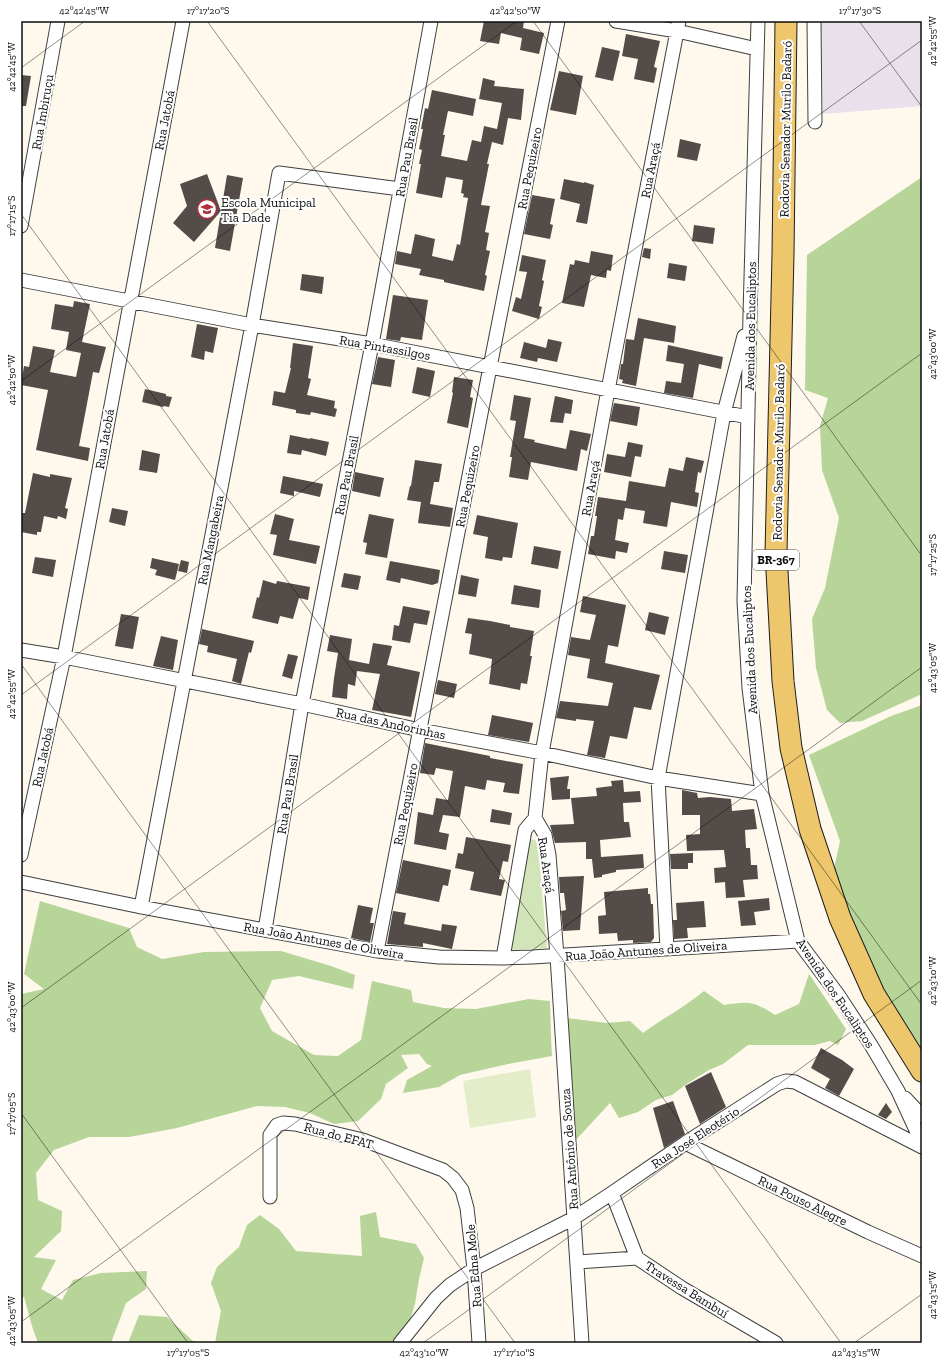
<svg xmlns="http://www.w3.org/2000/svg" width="943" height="1364" viewBox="0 0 943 1364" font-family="'Zilla Slab',serif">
	<rect width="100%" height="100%" fill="#fef9ec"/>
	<!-- industrial -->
	<path fill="#e8e0ea" d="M821,21h101v85l-99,8z"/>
	<!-- green -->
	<path fill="#d2e5b8" d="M530,839l5,1 3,5 9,103 -39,2z"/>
	<!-- forest -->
	<path fill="#b7d499" d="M922,177v517l-60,27 -22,2 -13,-13 -11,-42 -4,-49 13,-31 14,-70 -17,-48 -2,-44 8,-28 -23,-8 2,-135z
		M922,705v351l-13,-26 -31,-50 -46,-102 8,-37 -31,-86 82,-39z
		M40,901l89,27 8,19 25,12 42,-7 77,-1 50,15 24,9 -2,14 -54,-13 -27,4 -12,28 12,23 42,24 24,1 23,-16 11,-59 39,9 2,12 31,6 32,1 53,-10 21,2 1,36 1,19 -44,8 -48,11 -21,12 -36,6 4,-13 25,-14 -5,-2 -8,-10 -18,1 7,13 -22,16 -5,15 -23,22 -24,3 -24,-11 -25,-6 -28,-1 -80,22 -48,9h-40l-35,13 -18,23 2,27 24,11 -1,20 -27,26 22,3 -15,29 21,11 11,-20 28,-7 46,-2 -1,18 -20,14 -15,40h-73l-6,-17 -8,-29 -3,1v-304l23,-5 -20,-15z
		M809,974l37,55 -8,16 -8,-4 -15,4h-67l-25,19 -14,6 -21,13 -16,12 -16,5 -18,12 -19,6 -9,-15 -37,40 -6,-125 40,5 23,-2 13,12c20,-15 42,-26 61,-42l20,14c25,-4 29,-4 51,10l24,-11z
		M376,1212l4,25 36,7 8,14 -5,21 -4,25 -5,16 -16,23h-179l6,-32 -10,-28 6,-16 22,-20 8,-22 13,-10 19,14 17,22 66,5 -2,-40z
		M139,1315l28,2 26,24 8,2h-73z"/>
	<!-- pitch -->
	<path fill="#e3edc9" d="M530,1069l6,48 -66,11 -7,-47z"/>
	<!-- building -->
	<path fill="#534c49" d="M484,21h40l-1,7 21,5 -5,21 -19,-4 2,-12 -21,-5 -2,11 -19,-3z
		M626,34l34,7 -6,26 3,1 -3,15 -20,-4 4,-20 -16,-3z
		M602,47l18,4 -7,30 -18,-4z
		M559,71l24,5 -7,39 -26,-5z
		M21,75l10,1 -5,30h-5z
		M483,78l12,3 -1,5 30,3 -3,31 -13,-2 -5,27 -11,-3 -5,22h2l-8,41 9,1 -5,26 4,1 -3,17 4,1 -5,24 2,1 -3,15 -40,-9v-2l-25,-5 2,-6 -26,-5 2,-13 14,3 4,-20 20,5 -3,17 21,5 4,-17 3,1 8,-47 -5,-1 1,-3 -3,-1 2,-13 -17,-3 -4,21 -26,-5 5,-29h-2l3,-14 -3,-1 4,-20h-2l4,-21 3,1 4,-19 44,9 -3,17 -25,-5 -5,24h2l-4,21 26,5 5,-21 9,2 3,-16 13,3 5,-26 -23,-4z
		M680,139l21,5 -4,17 -20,-4z
		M207,174l14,37 -27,31 -21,-19 14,-17 -7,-22z
		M227,175l16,3 -13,73 -15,-3z
		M564,179l20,4v-1l10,3 -7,39 -11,-2 4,-18 -20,-5z
		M532,195l23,4 -5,25 3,1 -3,14 -26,-5z
		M694,225l21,3 -2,16 -21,-3z
		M644,248l7,1 -1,10 -8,-2z
		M591,251l22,4 -2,16 -4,-1 -1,8 -15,-3 -7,32 -22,-4 8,-39 4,1 1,-5 14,3z
		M522,255l24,5 -4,20 2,1 -5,25 3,1 -3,12 -27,-8 4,-14 5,2 6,-27 -8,-1z
		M669,263l18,3 -2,15 -18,-3z
		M302,274l22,3 -2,17 -22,-4z
		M393,295l35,5 -6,40 -21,-3 -1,4 -14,-2z
		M74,301l16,3 -8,38 24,5 -7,26 -6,-1 -14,74 11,2 -2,13 -52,-11 12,-60 -27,-5 3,-19 5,1 4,-21 22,4 -5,22 26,5 5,-24 -15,-3 3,-18 -18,-3 4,-25 18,3z
		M638,318l38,8 -2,17 -30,-5 -8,48 -14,-3 1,-3 -4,-1 2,-15h2l3,-25 8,1z
		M197,324l21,4 -5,25 -8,-2 -1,9 -13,-3z
		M548,339l14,3 -5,20 -19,-4 -1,4 -17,-4 4,-16 22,6z
		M293,343l20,3 -5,32 3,1 -4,16 28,6 -1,7 3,1 -2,8 -24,-5 -1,3 -14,-2v-3l-24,-5 2,-14 11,2 6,-25h-1z
		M668,345l55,12 -2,12 -22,-5 -6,34 -29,-5 2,-12 15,2 3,-19 -18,-3z
		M378,357l17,3 -4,27 -19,-3z
		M417,367l18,4 -5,26 -18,-4z
		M454,377l19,3 -3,17 3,1 -5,30 -21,-5 6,-30 -1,-1z
		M145,389l21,5v2l6,1 -3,10 -5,-1 -1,1 -21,-5z
		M514,395l17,3 -7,40 11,2 -1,2 32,7 4,-19 21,4 -4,17 -6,-2 -4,22 -46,-9 -3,18 -19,-3 3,-20h-2l6,-36 -6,-1z
		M555,396l18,4 -2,14 -6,-1 -2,10 -13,-1z
		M614,403l26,4 -3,19 -27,-5z
		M290,435l20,4v-1l19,4 -3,14 -24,-6 -1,5 -14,-2z
		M628,442l15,3 -2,12 -6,-1 -4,21 -27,-5 3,-18 18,3z
		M142,450l18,4 -3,19 -18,-3z
		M686,457l18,4 -3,12 -3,-1 -3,20 4,1 -2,14 -26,-5 -4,25 -24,-4 2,-12 -20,-3 -2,12 -5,-1 -3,21 14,3 -2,10 -11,-2 -1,8 -27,-5 3,-18h3l3,-20h-2l3,-19 28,4 3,-20 36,6 4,-19 14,3z
		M415,460l27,4 -3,18h-5l-4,22 23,4 -3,19 -32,-4 3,-21 -14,-2 3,-14h1z
		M355,472l29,6 -4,19 -28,-6z
		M33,473l17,4v-3l22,4 -7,30 3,1 -2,10 -8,-3 -1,3 -13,-3 -3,16h-4v3l-16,-3v-19h4z
		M283,476l40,8 -3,13 -26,-6v5l-14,-3z
		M112,508l16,3 -3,15 -16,-4z
		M275,514l19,5 -5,21 31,6 -4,18 -43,-9 4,-20 -7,-1z
		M369,514l25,5 -7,39 -22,-4 2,-11 -4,-1z
		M477,515l41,8 -6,35 -9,-1 -1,4 -17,-3 3,-21 -15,-3z
		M534,546l27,5 -3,18 -27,-5z
		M664,551l24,4 -3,18 -24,-4z
		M35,557l21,3 -3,17 -21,-4z
		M152,558l27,6 -4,16 -20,-5 2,-5 -7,-2z
		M181,560l8,2 -2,11 -9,-2z
		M390,561l50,9 -2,13 -6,2 -31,-7 -1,5 -14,-3z
		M344,573l17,3 -3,14 -17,-3z
		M461,575l18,4 -3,18 -18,-3z
		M263,580l13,4 1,-3 33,6 -2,13 -9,-2 -6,21 -13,-3 -2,8 -26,-6 5,-21 2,1z
		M514,585l27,5 -2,18 -28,-4z
		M583,596l43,9 -8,42 -10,-2 -3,18 55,12 -9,35 -17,-3 -7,32 -17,-3 -5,22 -18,-3 7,-34 -18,-2v2l-20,-3 4,-17 48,5 5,-23 -26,-5 3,-19 -22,-4 3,-18 19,3 6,-25 -16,-3z
		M403,606l27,5 -3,14 -13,-2 -4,20 -18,-3 2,-15 5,1z
		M649,612l20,5 -4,18 -20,-5z
		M121,614l18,3 -6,32 -18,-3z
		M468,618l22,3 20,4v2l24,4 -4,25h2l-5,28 -6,-1 -1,7 -31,-6 3,-25 -23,-5 3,-20 -7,-1z
		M202,629l52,12 -3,12 -2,-1 -8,32 -9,-3 5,-22 -30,-7 1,-6 -9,-2z
		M330,635l22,4 -3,21 20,4 4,-21 19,3 -5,19 33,7 -9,45 -39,-7 8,-36 -23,-3 -2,15 -7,-2 -1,15 -15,-2 2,-19 4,-25 -11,-2z
		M161,636l17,4 -5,30 -20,-4z
		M288,654l10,2 -6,23 -10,-3z
		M438,680l19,4 -3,14 -19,-4z
		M492,715l41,8 -4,19 -41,-7z
		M425,743l65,13v2l33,6 -4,30 -16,-2 2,-9 -18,-3 -2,10 -20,-4 -5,31 -17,-2 -4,17 10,2 -3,16 -32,-6 4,-32 15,3 3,-17 12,2 5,-29 -17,-3 -2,7 -14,-2z
		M569,776l-2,13h3v10l-18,1 -2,-22z
		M623,780l1,12 16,-1 1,11 -18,1 1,19h5l2,15 -31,3 1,17 42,-3 1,14 -28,2v2l-14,3v2l-8,1 -2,-19h-6v-17l-31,1 -5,-18 24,-1 -3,-26 26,-2 -1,-8 16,-2 -1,-5z
		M682,790l15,3 1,5 12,-1 21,2 1,12 22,-2 3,20 -12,1 1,18h4l1,17h6l1,14 -15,1 2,17 -19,1 -1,-16 -10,1 -1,-15 12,-1 -2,-17 -37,1 -1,-16 14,-1v-19h-18z
		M492,809l20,4 -2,12 -20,-3z
		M466,837l45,8 -3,17 -5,-1 -4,18 6,1 -4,16 -31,-6 4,-18 -19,-4 3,-15 5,1z
		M693,853v10h-5v6h-17l-1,-15z
		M403,860l48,10 -3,16 -5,-1 -4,17 -43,-9z
		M584,876l-4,54 -17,1 -2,-20 5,-1 -2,-17h-4l-1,-16z
		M648,888v6h2l1,10h2l1,34 -3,4 -18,1v-3l-15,1 -1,-8 -18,1 -1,-18 8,-1 -2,-23z
		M769,898l1,12 -16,2 2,13 -15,1 -3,-25z
		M704,901l2,26 -19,1 1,10 -14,1 -1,-19h4l-1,-17z
		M358,905l15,3 -3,15h4l-4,19 -19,-4z
		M393,911l13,2 -2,11 37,7 1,-7 15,2 -5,23 -29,-6v4l-36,-3z
		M821,1048l21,12 12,9 -15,27 -14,-8 5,-9 -19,-11z
		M711,1072l15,35 -26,17 -15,-38z
		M673,1101l12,33 -21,14 -11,-40z
		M886,1103l6,9 -6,7 -8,-4z"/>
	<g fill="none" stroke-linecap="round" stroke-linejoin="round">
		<!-- street casing -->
		<g stroke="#3f3f3f" stroke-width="15">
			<path id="street" d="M616,21l61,10 80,18
				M758,21l-8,294 -6,286 5,87 13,106 36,147 41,55 32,49 27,46 24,52
				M814,21l1,101
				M21,226l37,-205
				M21,280l231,45 120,19 376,73
				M21,650l43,7 238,47 118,26 122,23 116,25 104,16
				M21,855l43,-198 119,-636
				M21,882l120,25 236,44 62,6 64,1 29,-1 266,-16
				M141,907l111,-582 27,-152 121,16
				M265,930l37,-226 70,-360 59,-323
				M667,949l-9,-171 66,-365 20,-77
				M377,951l113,-584 68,-346
				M503,958l22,-128 10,-12
				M905,1098l17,18
				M685,1143l183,89 54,24
				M612,1193l25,65 45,30 94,55
				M270,1197v-62l7,-10 6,-2 12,1 68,16 80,30 10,8 9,12 5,18 7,61 5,74
				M577,1262l60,-4
				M400,1343l36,-45 14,-13 24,-16 100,-51 38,-25 73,-50 92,-59 9,-3 9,1 127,65
				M582,1343l-25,-387 -8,-101 -4,-20 -10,-17 7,-65 66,-363 71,-369"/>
		</g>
		<!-- primary casing -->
		<g stroke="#1d1d1d" stroke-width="23">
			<path id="primary" d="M786,21l-3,233 -7,299 7,128 8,67 19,81 30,89 34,76 48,77"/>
		</g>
		<!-- street -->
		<use href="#street" stroke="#fff" stroke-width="13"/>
		<!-- primary -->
		<use href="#primary" stroke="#eec66b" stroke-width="21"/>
	</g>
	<!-- ticks -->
	<path fill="none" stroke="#0c0c0c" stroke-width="1" stroke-opacity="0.45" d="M207,21l715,984M533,21l389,535M859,21l63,86M21,68l64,-47M21,214l820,1129M21,381l496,-360M21,664l494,679M21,695l901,-655M21,1008l901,-655M21,1113l167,230M21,1322l901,-655M423,1343l499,-363M854,1343l68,-49"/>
	<!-- icons -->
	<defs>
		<g id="school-ring" transform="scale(1)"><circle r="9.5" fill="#fff" stroke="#b02f3d" stroke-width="1.5"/><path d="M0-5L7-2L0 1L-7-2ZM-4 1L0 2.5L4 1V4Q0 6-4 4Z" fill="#b02f3d"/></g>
	</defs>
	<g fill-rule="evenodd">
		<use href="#school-ring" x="207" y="209"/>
	</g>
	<g text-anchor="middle" stroke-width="4" stroke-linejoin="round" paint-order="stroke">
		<!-- shield labels -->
		<rect fill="#fff" stroke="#555" stroke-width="1" x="753" y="550" width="46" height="20" rx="3"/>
		<g font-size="12" font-weight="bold" fill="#0c0c0c">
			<text x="776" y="564">BR-367</text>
		</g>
		<!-- street labels -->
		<g font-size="13" fill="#0c0c0c" stroke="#fff">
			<text transform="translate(42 112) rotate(-80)" y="5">Rua Imbiruçu</text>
			<text transform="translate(164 120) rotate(-79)" y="5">Rua Jatobá</text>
			<text transform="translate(785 129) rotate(-89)" y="5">Rodovia Senador Murilo Badaró</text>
			<text transform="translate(406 157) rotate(-80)" y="5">Rua Pau Brasil</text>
			<text transform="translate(529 168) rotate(-79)" y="5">Rua Pequizeiro</text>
			<text transform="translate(650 170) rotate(-79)" y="5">Rua Araçá</text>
			<text transform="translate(750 326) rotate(-89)" y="5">Avenida dos Eucaliptos</text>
			<text transform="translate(385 347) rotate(10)" y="5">Rua Pintassilgos</text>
			<text transform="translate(104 439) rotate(-80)" y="5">Rua Jatobá</text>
			<text transform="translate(778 452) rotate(-89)" y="5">Rodovia Senador Murilo Badaró</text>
			<text transform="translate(346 475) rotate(-79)" y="5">Rua Pau Brasil</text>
			<text transform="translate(467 486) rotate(-79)" y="5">Rua Pequizeiro</text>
			<text transform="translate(590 488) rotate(-80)" y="5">Rua Araçá</text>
			<text transform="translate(210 540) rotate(-79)" y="5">Rua Mangabeira</text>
			<text transform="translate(749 650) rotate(-93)" y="5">Avenida dos Eucaliptos</text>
			<text transform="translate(391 723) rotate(12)" y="5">Rua das Andorinhas</text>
			<text transform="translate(42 757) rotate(-78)" y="5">Rua Jatobá</text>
			<text transform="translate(287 794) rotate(-81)" y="5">Rua Pau Brasil</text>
			<text transform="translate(405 804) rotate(-79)" y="5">Rua Pequizeiro</text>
			<text transform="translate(547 865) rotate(82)" y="5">Rua Araçá</text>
			<text transform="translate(324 940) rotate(10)" y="5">Rua João Antunes de Oliveira</text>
			<text transform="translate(646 950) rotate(-4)" y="5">Rua João Antunes de Oliveira</text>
			<text transform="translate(836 993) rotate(56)" y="5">Avenida dos Eucaliptos</text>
			<text transform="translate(339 1135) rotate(15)" y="5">Rua do EFAT</text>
			<text transform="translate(695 1137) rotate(-33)" y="5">Rua José Eleotério</text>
			<text transform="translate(569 1149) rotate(-94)" y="5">Rua Antônio de Souza</text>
			<text transform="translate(803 1200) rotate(26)" y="5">Rua Pouso Alegre</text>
			<text transform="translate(473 1266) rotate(-95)" y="5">Rua Edna Mole</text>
			<text transform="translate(687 1289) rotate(32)" y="5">Travessa Bambuí</text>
		</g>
		<!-- poi labels -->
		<g font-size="13" fill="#0c0c0c" stroke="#fff" text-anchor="start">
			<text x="221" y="207">Escola Municipal<tspan x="221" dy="15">Tia Dade</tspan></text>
		</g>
	</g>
	<!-- border -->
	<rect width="943" height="1364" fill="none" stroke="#ffffff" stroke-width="44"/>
	<rect x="22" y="22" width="899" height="1320" fill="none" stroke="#0c0c0c" stroke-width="1.5"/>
	<g font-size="10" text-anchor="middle" fill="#0c0c0c">
		<text x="84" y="14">42°42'45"W</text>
		<text x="208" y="14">17°17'20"S</text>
		<text x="515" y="14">42°42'50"W</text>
		<text x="860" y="14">17°17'30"S</text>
		<text transform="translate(932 41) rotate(-90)" y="4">42°42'55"W</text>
		<text transform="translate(11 67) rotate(-90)" y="4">42°42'45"W</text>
		<text transform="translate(11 216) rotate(-90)" y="4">17°17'15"S</text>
		<text transform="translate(932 354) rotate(-90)" y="4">42°43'00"W</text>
		<text transform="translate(11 380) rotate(-90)" y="4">42°42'50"W</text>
		<text transform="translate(932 555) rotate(-90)" y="4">17°17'25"S</text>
		<text transform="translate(932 668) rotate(-90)" y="4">42°43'05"W</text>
		<text transform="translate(11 694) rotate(-90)" y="4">42°42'55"W</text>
		<text transform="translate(932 981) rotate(-90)" y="4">42°43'10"W</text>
		<text transform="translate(11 1007) rotate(-90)" y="4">42°43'00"W</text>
		<text transform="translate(11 1114) rotate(-90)" y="4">17°17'05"S</text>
		<text transform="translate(932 1295) rotate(-90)" y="4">42°43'15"W</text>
		<text transform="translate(11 1321) rotate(-90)" y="4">42°43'05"W</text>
		<text x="188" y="1356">17°17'05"S</text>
		<text x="424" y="1356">42°43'10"W</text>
		<text x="514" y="1356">17°17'10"S</text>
		<text x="856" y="1356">42°43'15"W</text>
	</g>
</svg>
